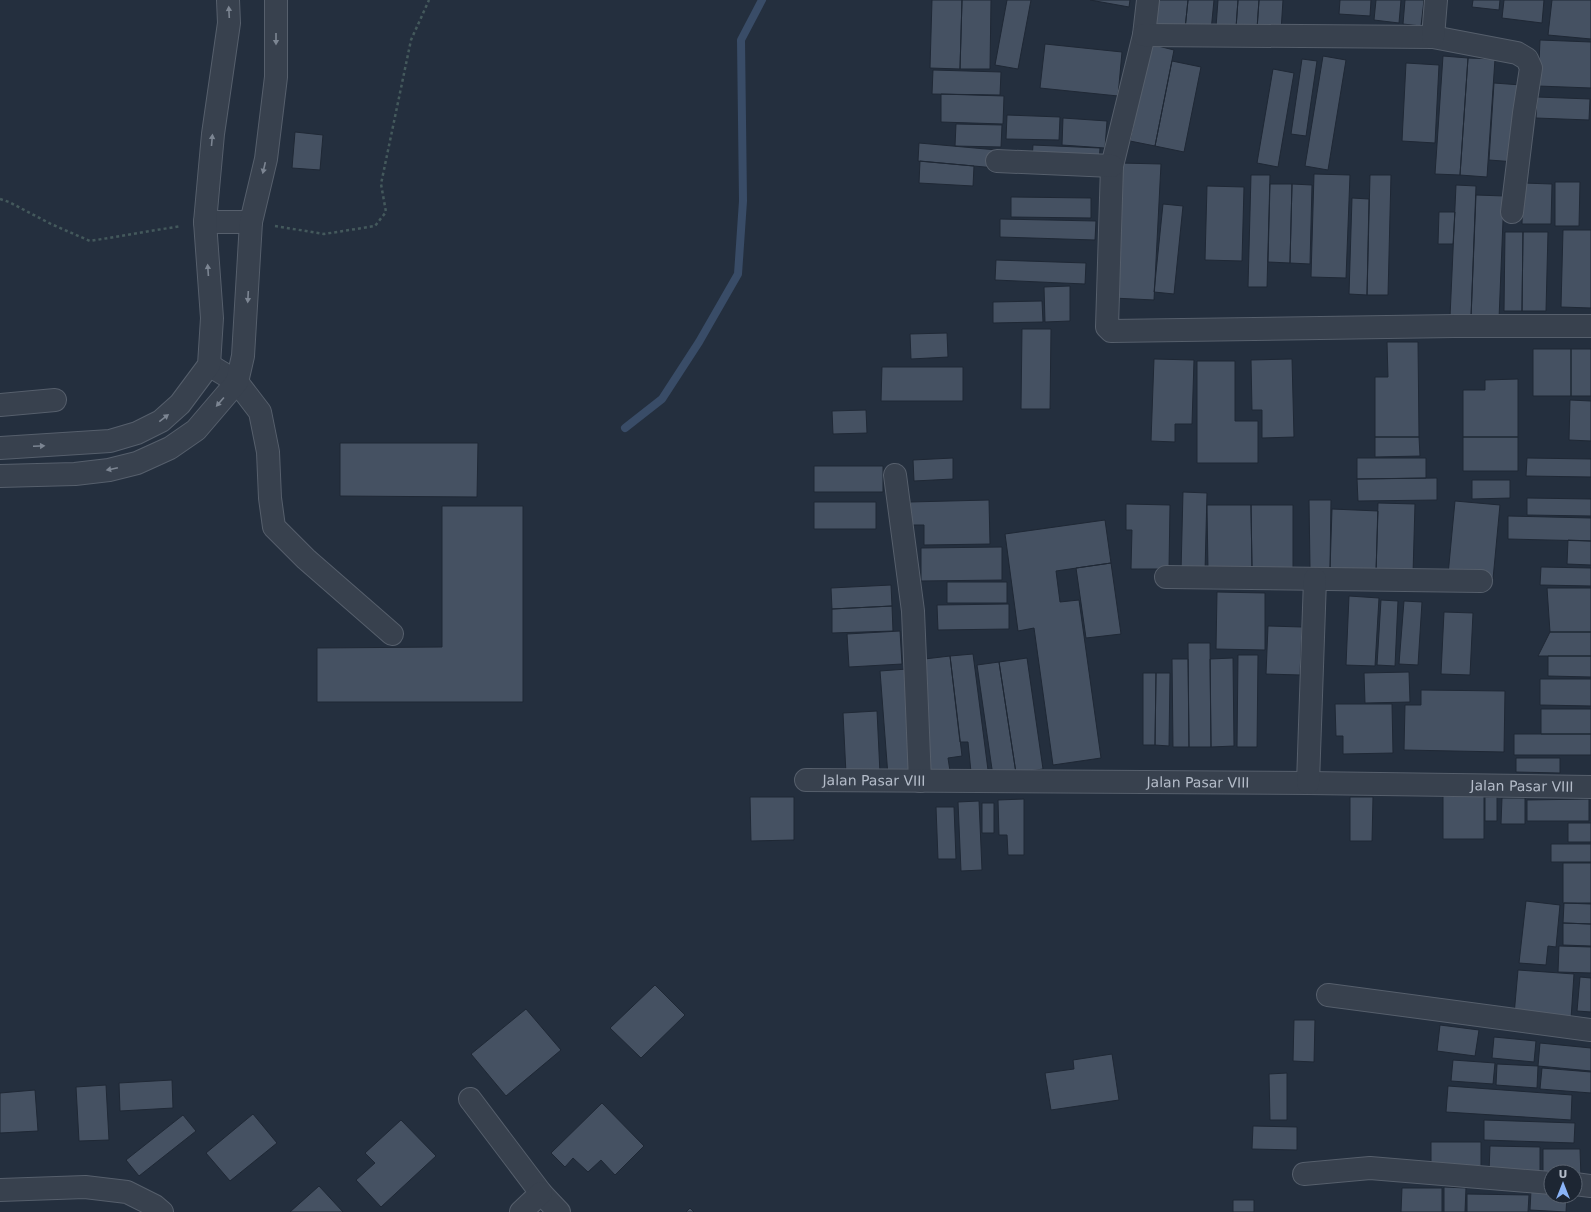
<svg xmlns="http://www.w3.org/2000/svg" width="1591" height="1212" viewBox="0 0 1591 1212" font-family="'DejaVu Sans',sans-serif">
	<rect width="100%" height="100%" fill="#242f3e"/>
	<g fill="none" stroke-linecap="round" stroke-linejoin="round">
		<!-- stream -->
		<path stroke="#394c67" stroke-width="8" d="M625,428l37,-29 37,-57 39,-68 5,-73 -2,-161 21,-40"/>
	</g>
	<!-- building -->
	<path fill="#455162" stroke="#1f2835" d="M932,0h30l-2,69 -30,-1z
		M962,0h29l-1,69h-30z
		M1007,0h24l-13,69 -23,-4z
		M1090,0h40l-1,7z
		M1156,0h32l-3,29 -31,-3z
		M1188,0h26l-3,31 -26,-2z
		M1218,0h20l-2,28 -20,-1z
		M1238,0h21l-2,29 -21,-1z
		M1259,0h24l-2,31 -24,-2z
		M1340,0h31l-1,16 -31,-2z
		M1376,0h25l-2,23 -25,-3z
		M1405,0h19l-3,26 -18,-2z
		M1473,0h27l-1,10 -27,-3z
		M1504,0h40l-2,23 -40,-5z
		M1552,0h39v39l-43,-4z
		M1540,40l51,2v46l-53,-2z
		M1045,44l77,8 -4,44 -78,-8z
		M1150,44l24,6 -19,96 -25,-5z
		M1323,56l23,4 -18,110 -23,-4z
		M1443,56l25,2 -8,117 -25,-1z
		M1468,58l27,1 -8,118 -27,-2z
		M1302,59l15,2 -11,75 -15,-2z
		M1172,61l29,6 -17,85 -29,-6z
		M1406,63l33,2 -4,78 -33,-2z
		M1273,69l21,4 -16,94 -21,-4z
		M933,70l68,2 -1,23 -68,-1z
		M1494,83l27,2 -5,77 -27,-2z
		M941,94l63,2 -1,28 -62,-2z
		M1537,97l53,2 -1,21 -53,-2z
		M1007,115l53,2 -1,23 -53,-1z
		M1063,118l44,3 -2,27 -43,-3z
		M956,124l46,1 -1,22 -46,-1z
		M295,132l28,3 -3,35 -28,-2z
		M919,143l78,7 -1,18 -78,-7z
		M1033,145l67,3 -1,16 -67,-4z
		M920,161l54,5 -1,20 -54,-3z
		M1120,163l41,1 -7,136 -41,-2z
		M1314,174l36,1 -4,103 -35,-1z
		M1251,175h19l-3,112h-19z
		M1370,175h21l-3,120h-21z
		M1555,182h25l-1,44h-24z
		M1523,183l29,1 -1,40h-29z
		M1270,184h22l-2,79 -22,-1z
		M1292,184l20,1 -2,79 -20,-1z
		M1456,185l20,1 -5,132 -21,-1z
		M1207,186l37,1 -2,74 -37,-1z
		M1476,195l28,1 -5,123 -28,-1z
		M1011,197l80,1v20l-80,-1z
		M1352,198l17,1 -2,96 -18,-1z
		M1163,204l20,2 -9,88 -20,-2z
		M1439,212h16l-2,32h-15z
		M1000,219l96,2 -1,19 -95,-3z
		M1563,230h28v78l-30,-1z
		M1505,232h18l-1,79h-18z
		M1523,232h25l-2,79h-24z
		M996,260l90,3 -1,21 -90,-4z
		M1070,286v35l-25,1 -1,-35z
		M1042,301l1,21 -50,1v-21z
		M1022,329h29l-1,80h-29z
		M947,333l1,24 -37,2 -1,-25z
		M1387,342h31l1,95h-44v-60h13z
		M1533,349h38v47h-38z
		M1571,349h20v47h-20z
		M1154,359l40,1 -2,64h-17v18l-24,-1z
		M1292,359l2,78 -32,1v-28h-10l-1,-50z
		M1197,361h38v60h23v42h-61z
		M882,367h81v34h-82z
		M1518,379v58h-55v-47h22v-10z
		M1570,400l21,1v40l-22,-1z
		M866,410l1,23 -34,1 -1,-23z
		M1375,437h44l1,19 -45,1z
		M1463,437h55v34h-55z
		M340,443h138l-1,54 -137,-1z
		M953,458v21l-39,2 -1,-21z
		M1357,458h69v20l-69,1z
		M1527,458l64,1v18l-65,-1z
		M814,466h69v26h-69z
		M1437,478v22l-79,1 -1,-22z
		M1472,480h38v18l-38,1z
		M1183,492l24,1 -2,79h-24z
		M1527,498l64,1v17l-64,-1z
		M989,500l1,44 -66,1v-20h-13l-1,-23z
		M1309,500h22l-1,70 -20,-2z
		M1455,501l45,4 -7,74 -45,-4z
		M814,502h62v27h-62z
		M1378,503l37,1 -2,70 -37,-1z
		M1126,504l44,1 -1,64h-38l1,-39h-6z
		M1207,505h44l1,65 -44,1z
		M1251,505h42v65h-41z
		M442,506h81v196h-206v-54l125,-1z
		M1332,509l46,2 -2,62 -46,-3z
		M1508,516l83,2v23l-83,-2z
		M1105,520l6,43 -55,8 4,31 19,-2 22,158 -48,7 -19,-137 -16,3 -13,-97z
		M1568,540l23,1v24l-24,-1z
		M1002,547v33l-81,1v-33z
		M1111,563l10,71 -35,4 -10,-70z
		M1541,567l50,1v18l-51,-1z
		M947,582h60v21h-60z
		M891,585l1,21 -60,3 -1,-21z
		M1547,588h44v44h-41z
		M1217,592l48,1v57l-49,-1z
		M1349,596l30,2 -4,68 -29,-1z
		M1381,600l17,1 -3,65 -18,-1z
		M1404,601l18,1 -4,63 -19,-1z
		M1009,604v25l-71,1 -1,-25z
		M892,606l1,25 -61,2v-24z
		M1444,612l29,1 -3,62 -29,-1z
		M1268,626l34,1 -2,48 -34,-1z
		M900,631l2,33 -53,3 -2,-33z
		M1550,632h41v24h-53z
		M1188,643h22l1,104h-22z
		M973,654l15,116 -17,2 -3,-30h-8l-10,-86z
		M1238,655h20l-1,92h-20z
		M950,656l12,100 -14,2 2,13 -20,3 -14,-114z
		M1548,656h43v21l-43,-1z
		M1027,658l16,111 -27,4 -17,-111z
		M1233,658l1,88 -23,1 -1,-88z
		M1172,659h16l1,88h-16z
		M999,662l17,111 -23,3 -16,-111z
		M907,669l7,105 -26,2 -8,-105z
		M1409,672l1,30 -45,1 -1,-30z
		M1143,673h13l-1,72h-12z
		M1156,673h14l-1,73 -14,-1z
		M1540,679h51v27l-51,-1z
		M1421,690l84,1 -1,61 -100,-2 1,-45h16z
		M1335,704h57l1,49 -50,1v-18h-7z
		M1541,709h50v25h-50z
		M877,711l3,62 -34,1 -3,-61z
		M1514,734h77v21h-77z
		M1516,758h44v15l-44,-1z
		M1443,796h41v43h-41z
		M750,797h44v43l-43,1z
		M1350,797h23l-1,44h-22z
		M1485,797h12v24h-12z
		M1502,798h23v26h-24z
		M1024,799v56h-16l-1,-20h-8l-1,-35z
		M1589,799v22h-62v-21z
		M979,801l3,69 -21,1 -3,-69z
		M982,803h12v30h-12z
		M936,807h18l2,52h-18z
		M1568,823h23v19h-23z
		M1551,844h40v18h-40z
		M1563,863h28v40h-28z
		M1526,901l34,4 -4,42 -8,-1 -2,19 -27,-2z
		M1564,903l27,1v20l-28,-1z
		M1563,923l28,1v22l-28,-1z
		M1559,946l32,1v26l-33,-1z
		M1518,970l56,4 -3,45 -57,-4z
		M1580,977l11,1v34l-14,-1z
		M655,985l30,30 -44,43 -31,-30z
		M526,1009l35,41 -55,46 -35,-42z
		M1294,1020h21l-1,42 -21,-1z
		M1440,1025l39,5 -4,26 -38,-5z
		M1494,1037l42,4 -2,21 -42,-4z
		M1540,1043l51,5v23l-53,-5z
		M1112,1054l7,46 -68,10 -6,-37 29,-4 -1,-9z
		M1453,1060l42,3 -2,21 -42,-3z
		M1497,1064l41,2 -1,22 -41,-3z
		M1542,1068l49,4v21l-51,-4z
		M1287,1073v47h-17l-1,-46z
		M172,1080l1,28 -53,3 -1,-28z
		M106,1085l3,55 -30,1 -3,-54z
		M1448,1086l124,9 -1,25 -125,-8z
		M35,1090l3,41 -38,2v-40z
		M602,1103l42,43 -29,29 -14,-15 -13,12 -15,-14 -8,9 -14,-14z
		M253,1114l24,29 -47,38 -24,-28z
		M183,1115l13,16 -57,45 -13,-16z
		M401,1120l35,36 -55,51 -25,-27 19,-17 -10,-10z
		M1484,1120l91,3 -1,20 -90,-3z
		M1253,1126l44,1v23l-45,-1z
		M1431,1142h50v24h-50z
		M1490,1146l50,1v26l-51,-1z
		M1543,1149h37l1,29h-6v-6h-24l-8,6z
		M319,1186l24,26h-53z
		M1444,1187l22,1 -1,24h-21z
		M1402,1188h40v24h-41z
		M1531,1190l20,1v5h16l-1,16 -36,-2z
		M1467,1194l62,1 -1,17h-61z
		M1233,1200h21v12h-21z
		M690,1208l4,4h-8z"/>
	<g fill="none" stroke-linecap="round" stroke-linejoin="round">
		<!-- minor casing -->
		<g stroke="#565f6c" stroke-width="24">
			<g id="minor">
				<path d="M1148,0l-4,35 -32,131 -5,161 4,4 343,-5h137"/>
				<path d="M1144,35l289,2 84,16 10,6 4,9 -7,45 -12,99"/>
				<path d="M1433,37l3,-37"/>
				<path d="M997,161l115,5"/>
				<path d="M205,222h46"/>
				<path d="M209,365l28,17 23,30 8,40 2,46 4,29 32,32 86,75"/>
				<path d="M0,405l55,-5"/>
				<path d="M0,448l110,-7 27,-8 24,-12 19,-17 29,-39 3,-47 -7,-96 8,-88 16,-111 -1,-23"/>
				<path d="M895,475l18,136 7,170"/>
				<path d="M0,476l75,-2 34,-4 28,-7 33,-15 26,-18 41,-48 6,-26 8,-134 15,-63 10,-82v-77"/>
				<path d="M1166,577l315,4"/>
				<path id="s1" d="M806,780l502,3 283,4"/>
				<path d="M1308,783l7,-204"/>
				<path d="M1328,995l263,35"/>
				<path d="M470,1099l71,94 18,19"/>
				<path d="M1304,1174l66,-6 181,15"/>
				<path d="M1575,1184l16,2"/>
				<path d="M0,1190l85,-3 42,5 28,14 7,6"/>
				<path d="M521,1212l20,-19"/>
			</g>
		</g>
		<!-- path -->
		<path stroke="#44595c" stroke-width="2.5" stroke-dasharray="3 3" stroke-linecap="butt" d="M0,199l9,3 42,22 39,17 91,-15
			M275,226l49,8 51,-8 11,-14 -5,-28 30,-144 18,-40"/>
		<!-- minor -->
		<use href="#minor" stroke="#38414e" stroke-width="22"/>
	</g>
	<!-- one-way arrows -->
	<defs><path id="oneway-solid" d="M-6-.8H1V-3.2L6.5 0L1 3.2V.8H-6Z"/></defs>
	<g fill="#7c8592">
		<use href="#oneway-solid" transform="translate(229 12) rotate(-93)"/>
		<use href="#oneway-solid" transform="translate(276 39) rotate(90)"/>
		<use href="#oneway-solid" transform="translate(212 140) rotate(-85)"/>
		<use href="#oneway-solid" transform="translate(264 168) rotate(103)"/>
		<use href="#oneway-solid" transform="translate(208 270) rotate(-94)"/>
		<use href="#oneway-solid" transform="translate(248 297) rotate(93)"/>
		<use href="#oneway-solid" transform="translate(220 402) rotate(131)"/>
		<use href="#oneway-solid" transform="translate(164 418) rotate(-38)"/>
		<use href="#oneway-solid" transform="translate(39 446) rotate(-3)"/>
		<use href="#oneway-solid" transform="translate(112 469) rotate(168)"/>
	</g>
	<g text-anchor="middle" stroke-width="3.5" stroke-linejoin="round" paint-order="stroke">
		<!-- street labels -->
		<g font-size="14" fill="#b4bcc9" stroke="#1d2633">
			<text dy="5" stroke="none"><textPath href="#s1" startOffset="68">Jalan Pasar VIII</textPath></text>
			<text dy="5" stroke="none"><textPath href="#s1" startOffset="392">Jalan Pasar VIII</textPath></text>
			<text dy="5" stroke="none"><textPath href="#s1" startOffset="716">Jalan Pasar VIII</textPath></text>
		</g>
	</g>
	<!-- north arrow -->
	<g transform="translate(1563 1184)"><circle r="19" fill="#1d2633" stroke="#59626f"/>
	<path d="M0-3L7 15L0 10L-7 15Z" fill="#8ab4f8"/>
	<text y="-6" font-size="11" font-weight="bold" text-anchor="middle" fill="#b4bcc9">U</text>
	</g>
</svg>
